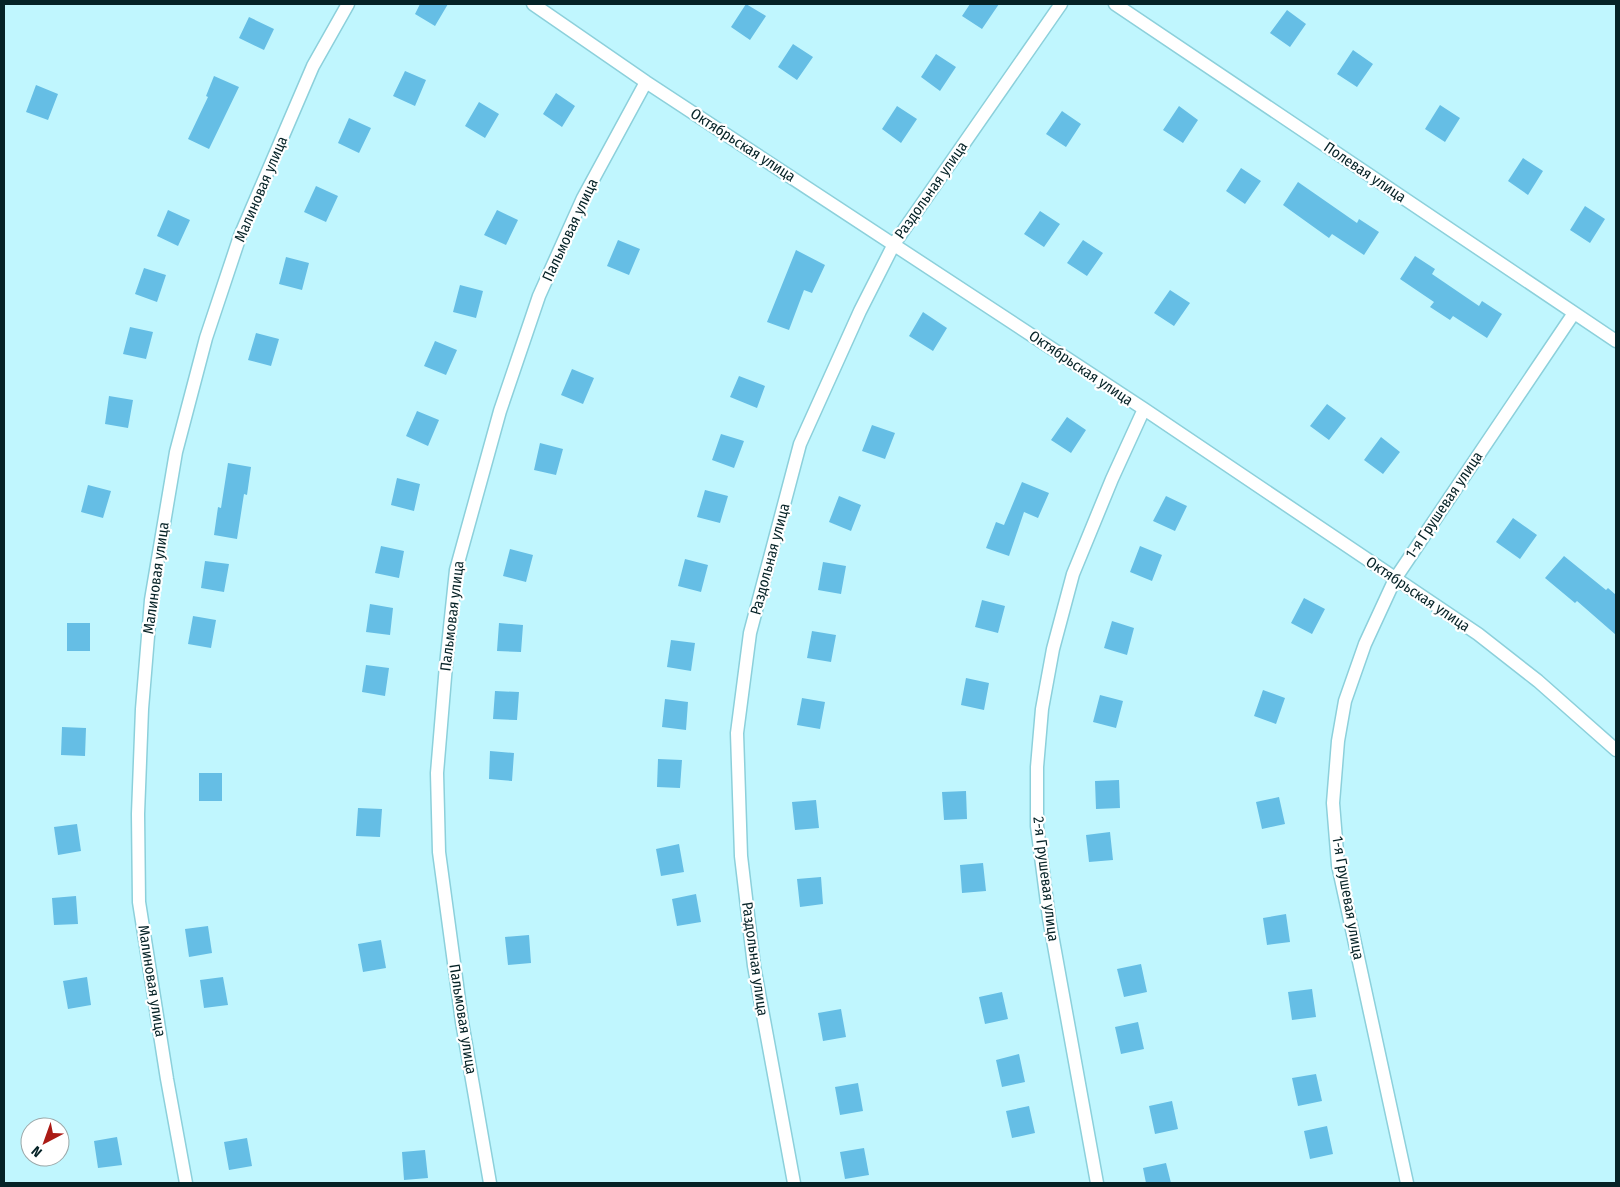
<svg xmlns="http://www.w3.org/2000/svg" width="1620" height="1187" viewBox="0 0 1620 1187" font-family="'Fira Sans Condensed',sans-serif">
	<rect width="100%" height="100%" fill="#c0f6fe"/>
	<!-- building -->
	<path fill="#65bee5" d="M420,4h28l-13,22 -20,-12z
		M746,4l20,12 -16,24 -19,-13z
		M970,4h29l-17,25 -20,-13z
		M1287,10l19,14 -16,23 -20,-14z
		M249,17l25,12 -10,21 -25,-12z
		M793,44l20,13 -16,23 -19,-13z
		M1353,50l20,14 -16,23 -20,-13z
		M936,54l20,13 -16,24 -19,-14z
		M405,71l21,9 -11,26 -22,-10z
		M214,76l25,11 -30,62 -21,-10 20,-42 -2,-1z
		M36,85l22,9 -10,26 -22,-8z
		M556,93l19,13 -13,21 -19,-13z
		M479,102l20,12 -14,24 -20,-12z
		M1440,105l20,13 -15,24 -20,-13z
		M897,106l20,13 -16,24 -19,-14z
		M1179,106l19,14 -15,23 -20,-13z
		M1062,111l19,13 -15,23 -20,-13z
		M349,118l22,10 -12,25 -21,-10z
		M1523,158l20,13 -15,24 -20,-14z
		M1241,168l20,13 -16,23 -19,-13z
		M1298,182l59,41 2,-4 20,13 -15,23 -32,-21 -3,4 -46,-33z
		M316,186l22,10 -12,26 -22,-10z
		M1585,206l20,13 -15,24 -20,-13z
		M168,210l22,10 -12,26 -21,-10z
		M497,210l21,10 -12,25 -22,-10z
		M1040,211l20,13 -16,23 -20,-13z
		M618,240l22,9 -11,26 -22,-9z
		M1083,240l20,13 -16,23 -20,-13z
		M796,250l29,15 -13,28 -8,-3 -15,40 -22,-8z
		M1415,256l20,13 -3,5 47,32 3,-5 20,13 -15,24 -34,-22 -3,4 -20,-13 4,-5 -34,-23z
		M286,257l23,6 -7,27 -23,-6z
		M144,268l22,7 -9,27 -22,-8z
		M460,285l23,6 -7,27 -23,-6z
		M1170,290l20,13 -16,23 -20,-13z
		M923,312l24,16 -14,23 -24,-15z
		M130,327l23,5 -7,27 -23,-5z
		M256,333l23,6 -8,27 -23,-6z
		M435,341l22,9 -11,25 -22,-9z
		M572,369l22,9 -11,26 -22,-9z
		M739,376l26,10 -8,22 -27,-11z
		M109,396l24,4 -5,28 -23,-4z
		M1327,404l19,14 -17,22 -19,-14z
		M417,411l22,9 -11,26 -22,-10z
		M1067,417l19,13 -15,23 -20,-13z
		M872,425l23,8 -10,26 -23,-8z
		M721,434l23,7 -10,27 -22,-8z
		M1381,437l19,15 -17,22 -19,-14z
		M540,443l23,6 -7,26 -22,-5z
		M228,463l23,4 -4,28 -3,-1 -7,45 -23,-4 4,-28 3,1z
		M397,478l23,6 -6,27 -23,-6z
		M1022,482l27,11 -11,25 -14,-6 -15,44 -23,-8 10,-26 8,3z
		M88,485l23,6 -8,27 -22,-6z
		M705,490l23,6 -8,27 -23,-6z
		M839,496l22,9 -10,26 -22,-9z
		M1166,496l21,10 -12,25 -22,-10z
		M1513,518l24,17 -17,24 -24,-17z
		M381,546l23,5 -5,27 -24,-5z
		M1140,546l22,9 -10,26 -22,-9z
		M510,549l23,6 -7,27 -23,-6z
		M1564,556l42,34 2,-2 8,7v40l-39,-34 -2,2 -30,-25z
		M685,559l23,6 -7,27 -23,-6z
		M205,561l24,3 -5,28 -23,-4z
		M823,562l23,4 -5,28 -23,-4z
		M1304,598l21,11 -13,25 -21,-11z
		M982,600l23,6 -7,27 -23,-6z
		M370,604l23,4 -3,27 -24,-3z
		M193,616l23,4 -5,28 -23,-4z
		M1112,621l22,7 -7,27 -23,-7z
		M67,623h23v28h-23z
		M499,623l24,2 -2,27 -24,-1z
		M812,631l24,4 -5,27 -24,-4z
		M671,640l24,3 -4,28 -24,-4z
		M366,665l23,3 -4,28 -23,-4z
		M966,678l23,5 -5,27 -23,-5z
		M1263,690l22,8 -9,26 -22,-8z
		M495,691l24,1 -2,28 -24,-1z
		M1100,695l23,6 -7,27 -23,-6z
		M802,698l23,4 -5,27 -23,-4z
		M665,699l23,3 -2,28 -24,-3z
		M62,727l24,1 -1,28 -24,-1z
		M490,751l24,2 -2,28 -23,-2z
		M658,759l24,1 -2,28 -23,-1z
		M199,773h23v28h-23z
		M1119,780l1,28 -24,1 -1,-28z
		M966,791l1,28 -23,1 -2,-28z
		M1279,797l6,27 -23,5 -6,-27z
		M816,800l3,28 -24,2 -3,-28z
		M358,808l24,1 -2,28 -24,-1z
		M77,824l4,27 -23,4 -4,-28z
		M1110,832l3,28 -24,2 -3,-27z
		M679,844l5,28 -23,4 -5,-27z
		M983,863l3,28 -24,2 -2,-28z
		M821,877l2,27 -23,3 -3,-28z
		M696,894l5,28 -24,4 -5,-27z
		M76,896l2,28 -24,1 -2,-27z
		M1286,914l4,28 -23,3 -4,-27z
		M208,926l4,27 -23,4 -4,-28z
		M529,935l2,28 -23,2 -3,-28z
		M381,940l5,28 -23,4 -5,-28z
		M1141,964l6,28 -23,5 -7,-28z
		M87,977l4,28 -23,4 -5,-28z
		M223,977l5,28 -24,3 -4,-28z
		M1312,989l4,28 -24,3 -4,-28z
		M1002,992l6,27 -23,5 -6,-27z
		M841,1009l5,28 -23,4 -5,-28z
		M1138,1022l6,27 -23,5 -6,-27z
		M1019,1054l6,28 -23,5 -6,-27z
		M1316,1074l6,27 -24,5 -6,-28z
		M858,1083l5,28 -23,4 -5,-28z
		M1172,1101l6,28 -23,5 -6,-28z
		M1029,1106l6,27 -23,5 -6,-27z
		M1327,1126l6,28 -23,5 -6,-28z
		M117,1137l5,28 -24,3 -4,-27z
		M247,1138l5,28 -23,4 -5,-28z
		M864,1148l5,27 -24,4 -5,-27z
		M425,1150l3,28 -24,2 -2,-28z
		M1166,1163l5,20h-25l-3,-15z"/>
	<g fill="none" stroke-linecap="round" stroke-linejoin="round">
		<!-- minor casing -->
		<g stroke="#8cd0db" stroke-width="15">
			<path id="minor" d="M533,4l113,78 498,327 334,225 60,47 78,69
				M1115,4l501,337
				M186,1183l-19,-104 -28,-177 -1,-88 4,-105 9,-109 25,-148 30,-114 34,-102 73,-170 35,-62
				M490,1183l-28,-161 -23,-170 -2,-79 9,-108 10,-95 44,-159 39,-115 44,-98 63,-116
				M794,1183l-40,-217 -13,-110 -4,-123 13,-100 50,-189 60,-133 34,-67 167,-240
				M1097,1183l-48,-265 -12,-92v-59l5,-58 11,-60 20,-75 39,-95 32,-70
				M1407,1183l-69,-318 -5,-62 5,-62 7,-40 20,-57 30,-65 179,-266"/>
		</g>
		<!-- minor -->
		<use href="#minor" stroke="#fff" stroke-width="12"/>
	</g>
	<g text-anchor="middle" stroke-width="4.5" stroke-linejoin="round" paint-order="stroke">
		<!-- street labels -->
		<g font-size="15" fill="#052226" stroke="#fff">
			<text transform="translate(743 145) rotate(33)" y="5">Октябрьская улица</text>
			<text transform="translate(1365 172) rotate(34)" y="5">Полевая улица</text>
			<text transform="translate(261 189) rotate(-67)" y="5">Малиновая улица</text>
			<text transform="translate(931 190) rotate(-55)" y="5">Раздольная улица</text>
			<text transform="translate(570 230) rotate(-65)" y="5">Пальмовая улица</text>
			<text transform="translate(1081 368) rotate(34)" y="5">Октябрьская улица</text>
			<text transform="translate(1444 505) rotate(-56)" y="5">1-я Грушевая улица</text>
			<text transform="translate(770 559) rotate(-75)" y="5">Раздольная улица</text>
			<text transform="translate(156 578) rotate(-82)" y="5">Малиновая улица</text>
			<text transform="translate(1418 594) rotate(34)" y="5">Октябрьская улица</text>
			<text transform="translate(452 616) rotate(-83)" y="5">Пальмовая улица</text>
			<text transform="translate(1046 879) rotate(83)" y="5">2-я Грушевая улица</text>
			<text transform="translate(1348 898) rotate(80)" y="5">1-я Грушевая улица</text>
			<text transform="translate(755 959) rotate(82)" y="5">Раздольная улица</text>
			<text transform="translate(152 981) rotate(81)" y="5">Малиновая улица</text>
			<text transform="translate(463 1019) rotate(81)" y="5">Пальмовая улица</text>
		</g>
	</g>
	<!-- border -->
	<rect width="1620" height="1187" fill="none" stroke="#052226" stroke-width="10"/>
	<!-- north arrow -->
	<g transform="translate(45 1142) rotate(221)"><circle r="24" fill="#ffffff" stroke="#9ba7a8"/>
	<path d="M0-4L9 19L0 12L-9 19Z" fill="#ab1a15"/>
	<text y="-8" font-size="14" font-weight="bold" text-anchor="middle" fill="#052226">N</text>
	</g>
</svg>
